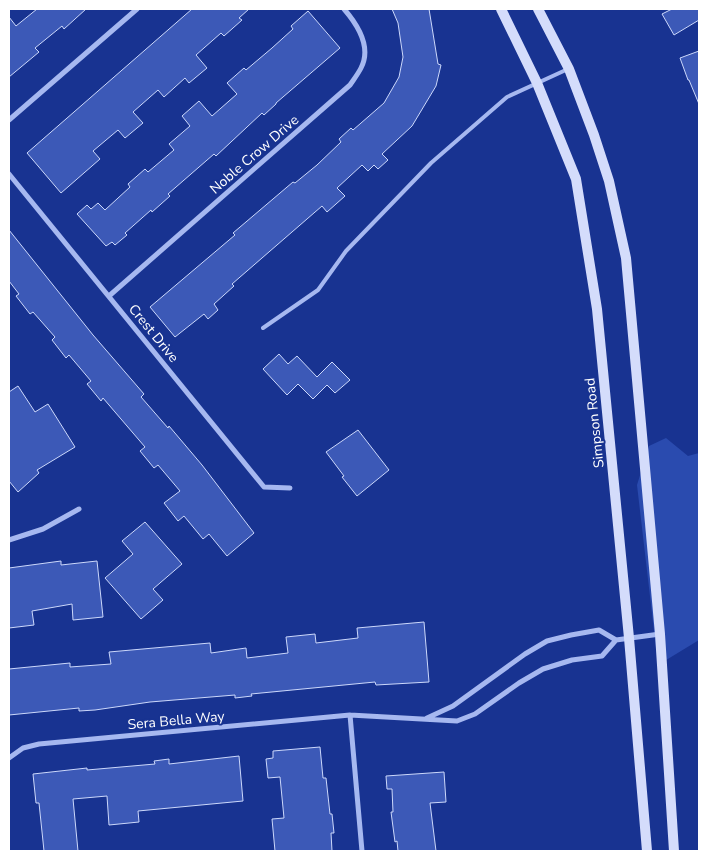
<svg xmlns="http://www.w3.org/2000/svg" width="708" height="860" viewBox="0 0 708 860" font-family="'Nunito Sans',sans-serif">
	<rect width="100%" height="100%" fill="#183391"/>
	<!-- green -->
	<path fill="#2a4baf" d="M666,438l22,18 11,-3v187l-41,25 -21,-180 12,-39z"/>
	<!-- building -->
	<path fill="#3c59b7" stroke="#ccd8fb" d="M37,9h49l-22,20 -2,-3 -27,22 4,4 -30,25v-60l7,9z
		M192,9h57l-10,9 3,2 -18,16 -3,-3 -25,22 11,13 -18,15 -4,-5 -21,19 -6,-7 -25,22 10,11 -18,15 -7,-8 -25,21 7,8 -39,34 -34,-40z
		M392,9h37l9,55 3,1 -5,21 -24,40 -30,28 6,6 -10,9 -4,-4 -6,6 -6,-6 -25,23 8,8 -18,16 -5,-6 -90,78 2,2 -20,18 4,6 -10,9 -4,-5 -29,23 -25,-30 85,-72 -2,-2 60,-51 2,1 22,-18 24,-23 -2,-3 12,-11 2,2 31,-27 15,-26 4,-20 -5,-34z
		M672,9h27v11l-25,15 -12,-21z
		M308,11l32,37 -64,55v1l-12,11 -2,-2 -46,43 -2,-2 -46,40 2,2 -18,16 -1,-2 -26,23 2,2 -12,10 -3,-3 -6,4 -29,-32 10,-9 4,4 7,-6 7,7 25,-23 -2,-3 17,-15 3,3 26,-22 -5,-6 21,-18 -8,-10 17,-15 13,15 25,-22 -10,-11 17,-15 2,2 26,-22 21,-19 -2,-3z
		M699,51v53l-10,-24h-1l-8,-22z
		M9,230l84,105 51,59 -3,3 27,31 1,-2 33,39 52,68 -27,23 -18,-22 -6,5 -19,-23 -6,5 -14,-18 16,-12 -22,-26 -4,3 -14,-17 5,-4 -42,-49 -2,3 -14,-17 4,-3 -22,-26 -3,3 -14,-18 3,-3 -22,-25 -3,2 -14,-18 3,-2 -10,-13z
		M279,354l9,10 9,-8 20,21 15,-15 18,18 -15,13 -8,-8 -14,14 -15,-15 -11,11 -24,-26z
		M18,386l17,26 13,-8 27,43 -38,23 2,3 -21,19 -9,-11v-89z
		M358,430l31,40 -32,26 -15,-19 2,-1 -18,-24z
		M145,522l37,42 -29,25 10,11 -22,19 -36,-41 28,-24 -11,-13z
		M61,561v4l36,-4 6,56 -30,3 -1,-16 -40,7 2,14 -25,3v-60z
		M424,622l5,60 -53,3 -1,-3 -124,12 1,2 -17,2v-3l-85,7 -55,8 -16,1v-3l-70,7v-46l61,-6v4l41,-3 -2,-12 101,-9 1,10 35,-5 1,10 41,-5 -2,-16 29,-3 1,9 42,-5 -1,-10z
		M320,747l3,31h3l4,36h2l2,19h-3l1,18h-57l-3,-32 12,-1 -4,-41 -12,1 -2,-19 7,-1v-7z
		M239,756l4,45 -105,10 1,11 -30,3 -2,-29 -34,3 5,52h-34l-5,-48h-3l-3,-29 54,-6v2l68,-6 -1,-3 15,-2v5z
		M444,772l2,30 -16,1 6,48h-38l-1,-10 -2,1 -4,-30h2l-1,-23h-5l-1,-13z"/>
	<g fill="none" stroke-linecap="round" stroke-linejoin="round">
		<!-- service -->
		<path stroke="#a6b8f0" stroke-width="4" d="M263,328l55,-38 28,-39 85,-88 76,-66 61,-28"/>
		<!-- minor -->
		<path stroke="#a6b8f0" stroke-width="5" d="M9,120l128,-111
			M9,174l255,313 26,1
			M109,296l241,-211c4,-6 8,-11 11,-17 11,-21 -4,-44 -17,-59
			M9,540l34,-11 36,-20
			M350,715l12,136
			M427,718l26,-12 72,-52 22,-13 24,-6 28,-5 17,10 44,-6
			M9,758l14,-10 16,-4 311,-29 107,6 18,-7 44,-31 24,-14 29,-9 30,-4 14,-16"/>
		<!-- secondary -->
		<path stroke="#d4dcfb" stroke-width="10" d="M501,9l36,74 39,96 21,130 32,329 18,213
			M538,9l31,60 25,66 15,46 17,77 34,376 14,217"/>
	</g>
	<g text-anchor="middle" stroke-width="4" stroke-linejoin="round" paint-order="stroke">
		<!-- street labels -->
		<g font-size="14" fill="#fff" stroke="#183391">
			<text transform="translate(254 154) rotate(-41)" y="5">Noble Crow Drive</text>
			<text transform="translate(154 333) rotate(51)" y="5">Crest Drive</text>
			<text transform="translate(594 423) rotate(-96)" y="5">Simpson Road</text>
			<text transform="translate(176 720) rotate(-5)" y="5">Sera Bella Way</text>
		</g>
	</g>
	<!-- border -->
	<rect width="708" height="860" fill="none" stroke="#ffffff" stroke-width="20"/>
</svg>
